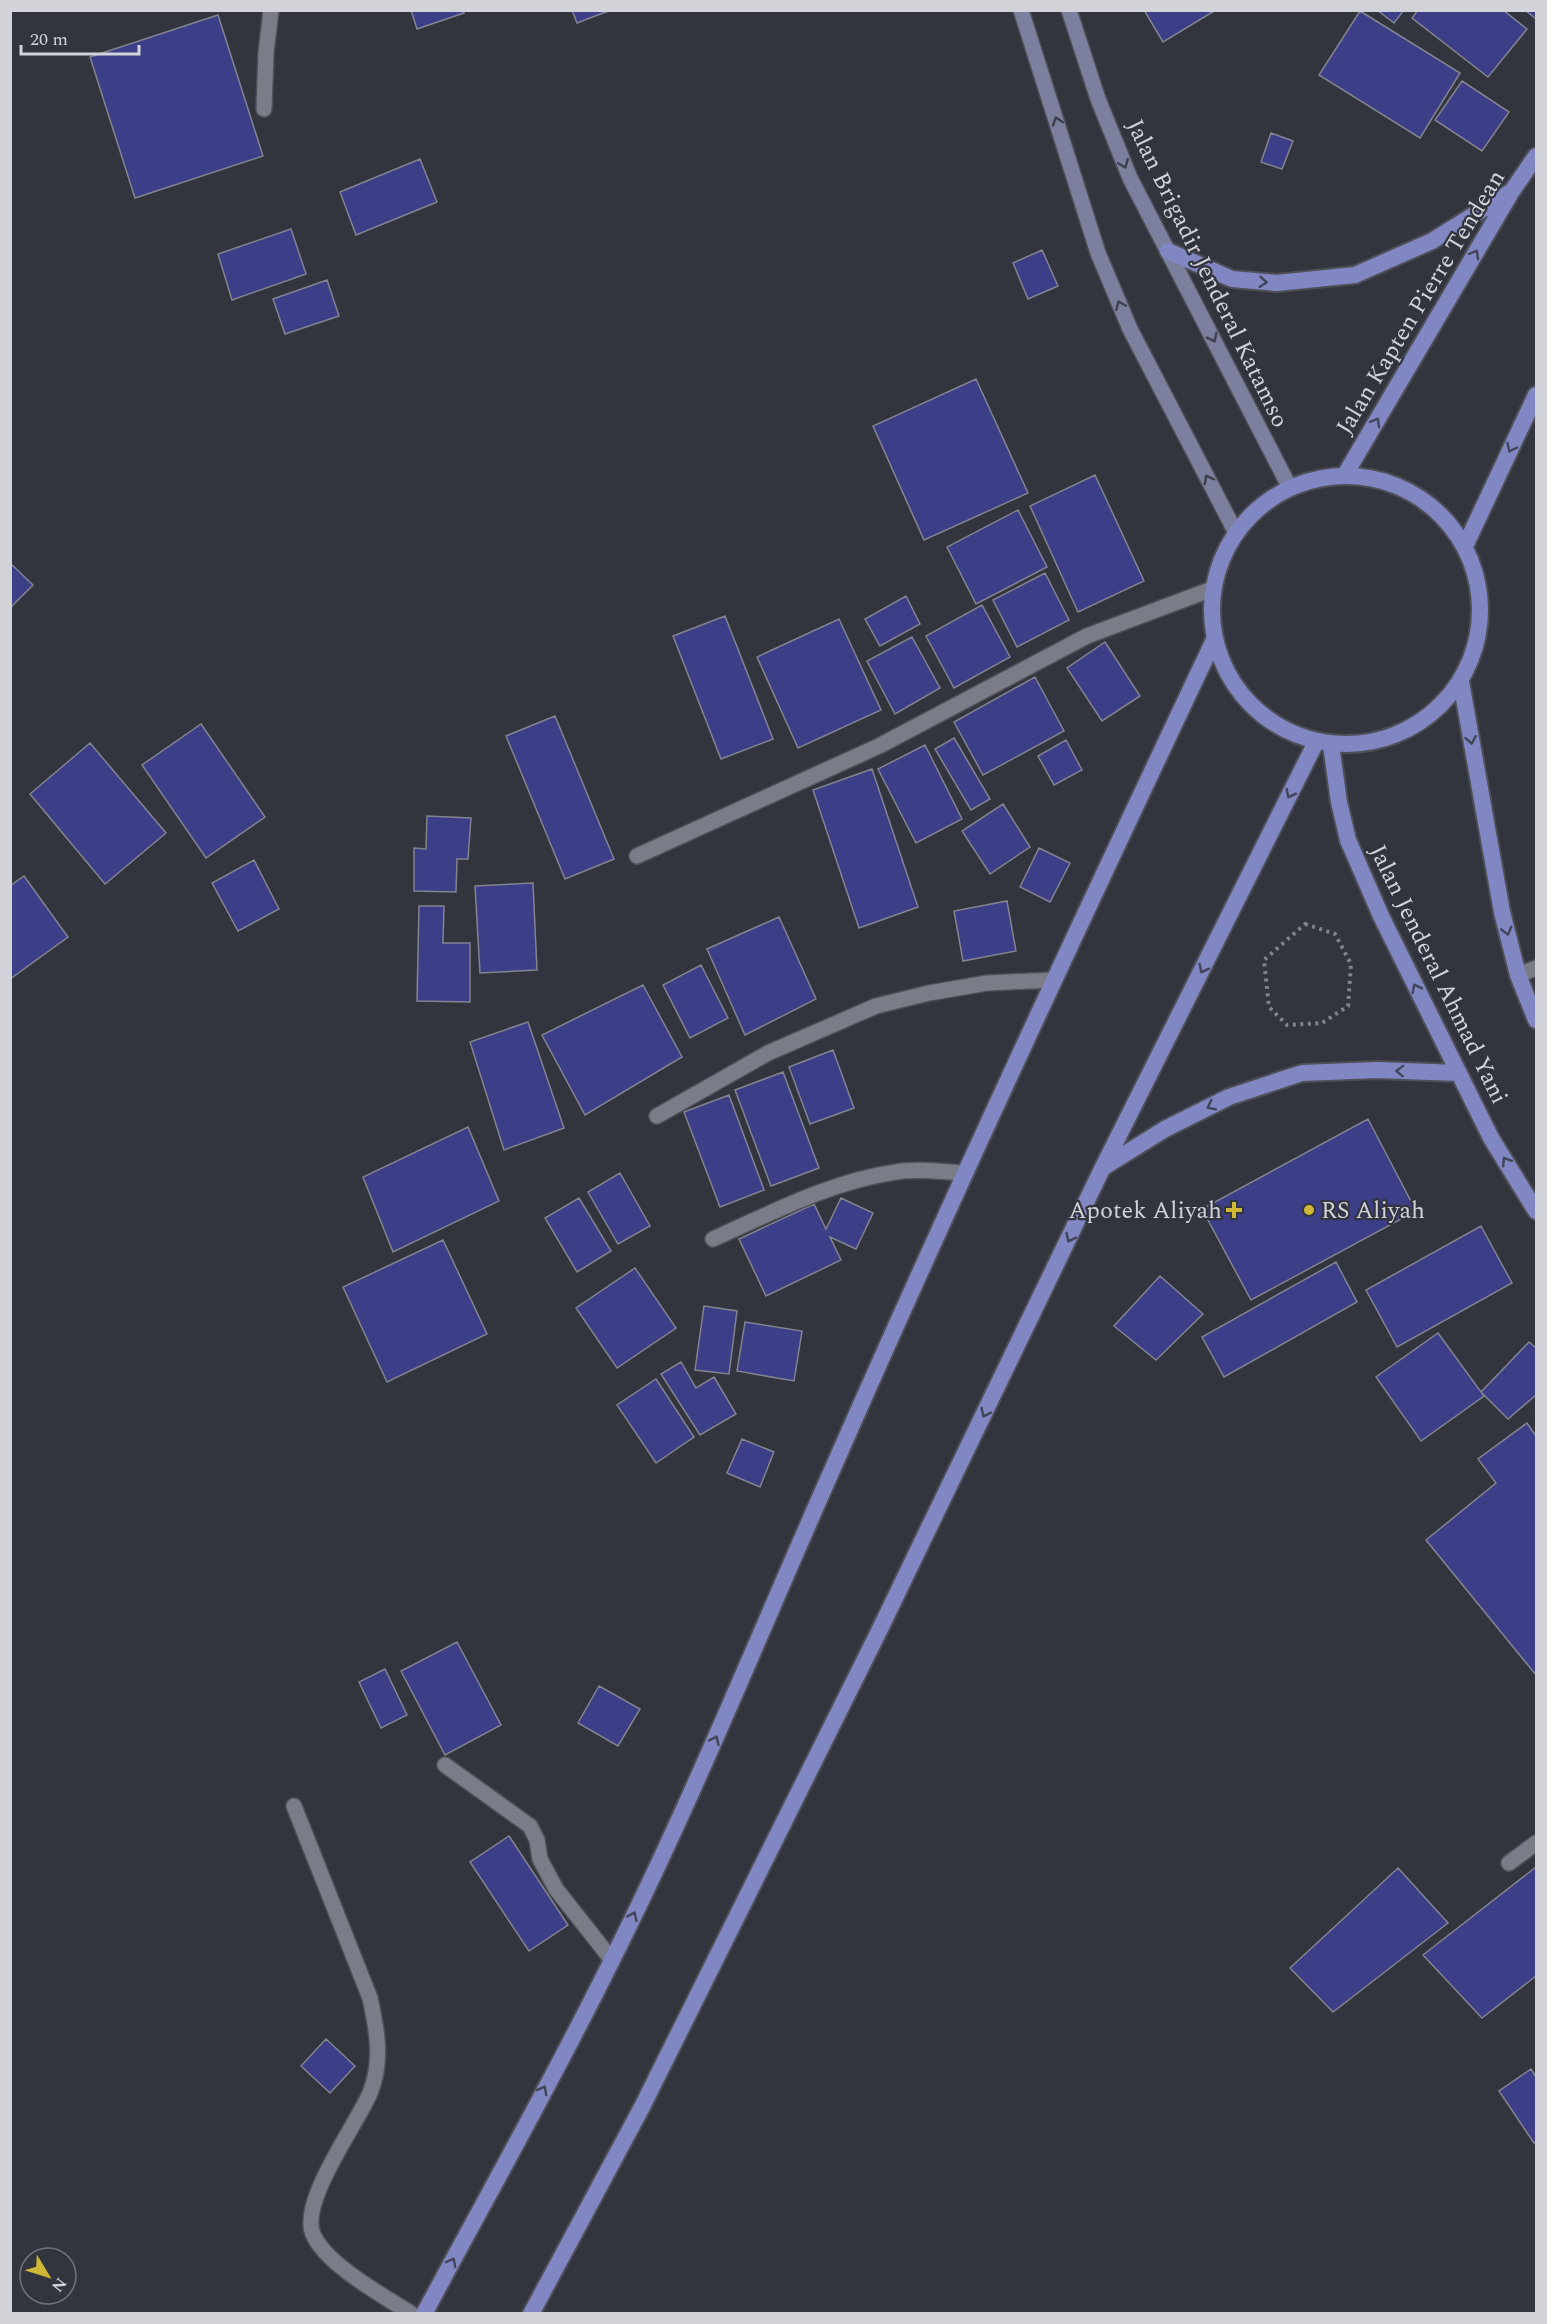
<svg xmlns="http://www.w3.org/2000/svg" width="1547" height="2324" viewBox="0 0 1547 2324" font-family="Spectral,serif">
	<rect width="100%" height="100%" fill="#32343e"/>
	<!-- building -->
	<path fill="#3c3e88" stroke="#82848f" stroke-width="1.5" d="M411,10h52l1,3 -47,16z
		M572,10h39l-34,13z
		M1144,10h72l-53,32z
		M1377,10h27l-10,13z
		M1418,10h85l24,19 -39,48 -76,-59z
		M1525,10h11v9z
		M1360,11l100,62 -40,65 -101,-63z
		M218,15l45,141 -128,42 -45,-141z
		M1462,81l47,31 -27,39 -47,-31z
		M1271,133l22,8 -11,28 -21,-7z
		M420,159l17,43 -81,33 -16,-43z
		M291,229l15,45 -74,26 -14,-46z
		M1042,250l16,36 -30,13 -15,-36z
		M327,280l12,36 -54,18 -12,-35z
		M976,379l52,114 -104,47 -51,-114z
		M1095,475l49,106 -66,31 -48,-106z
		M1018,510l29,57 -71,37 -29,-57z
		M10,563l23,22 -23,23z
		M1045,573l24,47 -52,27 -24,-47z
		M906,596l14,28 -40,22 -15,-27z
		M982,605l28,52 -56,31 -28,-52z
		M725,616l48,123 -52,20 -48,-123z
		M839,619l42,91 -83,38 -41,-91z
		M912,637l28,51 -45,26 -28,-53z
		M1105,642l35,54 -38,25 -35,-53z
		M1035,677l29,54 -81,44 -29,-53z
		M555,716l59,143 -49,20 -59,-143z
		M201,724l64,93 -59,41 -64,-93z
		M954,738l36,61 -19,11 -36,-61z
		M1066,740l16,30 -28,15 -16,-29z
		M90,743l76,90 -61,51 -75,-90z
		M925,745l37,74 -46,24 -38,-74z
		M872,769l46,138 -59,21 -46,-138z
		M1003,804l27,43 -40,27 -28,-43z
		M427,816l44,2 -3,41h-11l-1,33 -42,-1v-43l12,1z
		M1039,848l31,15 -20,39 -30,-15z
		M254,860l25,49 -41,22 -26,-48z
		M24,876l44,61 -58,42v-93z
		M533,883l4,87 -57,3 -5,-87z
		M1007,901l9,50 -53,10 -9,-50z
		M419,906h25l-1,37h27v59l-53,-1z
		M779,917l37,82 -71,36 -38,-86z
		M701,965l27,53 -38,20 -27,-53z
		M643,985l39,72 -97,58 -43,-80z
		M528,1022l36,106 -60,22 -34,-108z
		M833,1050l21,58 -44,16 -21,-57z
		M783,1072l36,96 -48,18 -36,-96z
		M729,1095l35,95 -44,17 -36,-95z
		M1368,1119l48,92 -165,89 -49,-91z
		M468,1127l31,74 -106,51 -30,-75z
		M620,1173l30,53 -32,18 -30,-52z
		M579,1198l32,53 -34,21 -32,-54z
		M841,1198l32,15 -17,36 -26,-12 11,23 -75,36 -27,-57 75,-35 12,25z
		M1481,1226l31,57 -115,64 -31,-57z
		M443,1240l44,94 -100,48 -44,-95z
		M1336,1262l21,40 -133,75 -22,-40z
		M635,1268l41,60 -59,40 -41,-60z
		M1160,1276l43,38 -47,46 -42,-34z
		M704,1306l33,5 -8,63 -34,-4z
		M745,1322l57,9 -8,50 -57,-10z
		M1438,1333l46,63 -63,45 -45,-64z
		M1529,1342l7,6v47l-28,24 -27,-27z
		M681,1362l15,26 18,-11 22,37 -36,21 -39,-61z
		M656,1379l38,58 -38,26 -39,-58z
		M1527,1423l9,13v239l-110,-135 70,-57 -18,-24z
		M742,1439l32,13 -14,35 -33,-14z
		M457,1642l44,83 -56,30 -44,-84z
		M385,1669l22,46 -26,13 -22,-46z
		M599,1686l41,23 -22,37 -40,-23z
		M509,1836l59,89 -39,26 -59,-89z
		M1536,1867v109l-54,42 -59,-63z
		M1398,1868l50,55 -115,89 -43,-44z
		M326,2039l29,27 -25,27 -29,-27z
		M1531,2069l5,8v65l-2,1 -35,-52z"/>
	<g fill="none" stroke-linecap="round" stroke-linejoin="round">
		<!-- service casing -->
		<g stroke="#4e4f57" stroke-width="18">
			<path id="service" d="M445,1765l85,61 7,14 3,19 16,30 56,71
				M294,1806l76,192c7,32 13,63 0,95 -13,31 -71,109 -57,141 12,30 72,63 99,80
				M1509,1863l27,-20"/>
		</g>
		<!-- minor casing -->
		<g stroke="#4e4f57" stroke-width="18">
			<path id="minor" d="M264,109l2,-56 5,-43
				M637,856l242,-110 208,-110 125,-47
				M1518,975l18,-7
				M657,1116l111,-63 108,-47 53,-13 58,-10 67,-3
				M713,1239c58,-26 119,-58 183,-67 22,-4 47,0 69,1"/>
		</g>
		<!-- secondary casing -->
		<g stroke="#4e4f57" stroke-width="18">
			<path id="secondary" d="M1021,10l77,243 32,76 105,202
				M1069,10l29,89 32,79 159,308"/>
		</g>
		<!-- trunk casing -->
		<g stroke="#4e4f57" stroke-width="20">
			<path id="trunk" d="M1168,251l64,28 45,4 78,-8 77,-34 80,-50
				M1346,473l166,-282 24,-35
				M1212 610a134 134 0 1 1 268 0a134 134 0 1 1-268 0Z
				M1466,544l70,-149
				M1461,682l41,230 16,63 18,45
				M1331,745l8,57 9,38 33,76 110,222 45,73
				M1104,1167l61,-38 64,-32 73,-24 75,-3 81,3
				M424,2314c63,-118 129,-234 188,-354 81,-161 148,-328 221,-492 122,-278 251,-553 381,-828
				M531,2314l111,-207 238,-478 223,-462 213,-425"/>
		</g>
		<!-- path -->
		<path stroke="#82848c" stroke-width="4" stroke-dasharray="3 4.5" stroke-linecap="butt" d="M1305,924l30,10 16,30 -3,42 -26,17 -35,2 -18,-18 -5,-47z"/>
		<!-- service -->
		<use href="#service" stroke="#7a7c87" stroke-width="15"/>
		<!-- minor -->
		<use href="#minor" stroke="#7a7c87" stroke-width="15"/>
		<!-- secondary -->
		<use href="#secondary" stroke="#7c809e" stroke-width="15"/>
		<!-- trunk -->
		<use href="#trunk" stroke="#8087c3" stroke-width="16"/>
	</g>
	<!-- one-way arrows -->
	<defs><path id="oneway-chevron" d="M-2-3.5L2.5 0L-2 3.5" fill="none" stroke-width="1.6" stroke-linecap="round" stroke-linejoin="round" transform="scale(1.5)"/></defs>
	<g stroke="#3d3f4c">
		<use href="#oneway-chevron" transform="translate(1057 121) rotate(-108)"/>
		<use href="#oneway-chevron" transform="translate(1124 164) rotate(68)"/>
		<use href="#oneway-chevron" transform="translate(1120 305) rotate(-113)"/>
		<use href="#oneway-chevron" transform="translate(1213 338) rotate(63)"/>
		<use href="#oneway-chevron" transform="translate(1208 479) rotate(-117)"/>
	</g>
	<g stroke="#424559">
		<use href="#oneway-chevron" transform="translate(1475 254) rotate(-60)"/>
		<use href="#oneway-chevron" transform="translate(1263 282) rotate(5)"/>
		<use href="#oneway-chevron" transform="translate(1376 422) rotate(-60)"/>
		<use href="#oneway-chevron" transform="translate(1511 448) rotate(115)"/>
		<use href="#oneway-chevron" transform="translate(1471 740) rotate(80)"/>
		<use href="#oneway-chevron" transform="translate(1290 794) rotate(117)"/>
		<use href="#oneway-chevron" transform="translate(1507 931) rotate(76)"/>
		<use href="#oneway-chevron" transform="translate(1203 969) rotate(117)"/>
		<use href="#oneway-chevron" transform="translate(1416 988) rotate(-116)"/>
		<use href="#oneway-chevron" transform="translate(1400 1071) rotate(-178)"/>
		<use href="#oneway-chevron" transform="translate(1211 1106) rotate(153)"/>
		<use href="#oneway-chevron" transform="translate(1506 1161) rotate(-122)"/>
		<use href="#oneway-chevron" transform="translate(1070 1238) rotate(116)"/>
		<use href="#oneway-chevron" transform="translate(985 1413) rotate(116)"/>
		<use href="#oneway-chevron" transform="translate(715 1740) rotate(-65)"/>
		<use href="#oneway-chevron" transform="translate(633 1916) rotate(-65)"/>
		<use href="#oneway-chevron" transform="translate(543 2090) rotate(-62)"/>
		<use href="#oneway-chevron" transform="translate(452 2262) rotate(-62)"/>
	</g>
	<!-- markers -->
	<g fill="#cfb837" stroke="#32343e" stroke-width="2">
		<path d="M1231 1201h6v6h6v6h-6v6h-6v-6h-6v-6h6z"/>
		<circle cx="1309" cy="1210" r="6"/>
	</g>
	<g text-anchor="middle" stroke-width="4.5" stroke-linejoin="round" paint-order="stroke">
		<!-- street labels -->
		<g font-size="24" fill="#d2d3d9" stroke="#32343e">
			<text transform="translate(1208 273) rotate(64)" y="8">Jalan Brigadir Jenderal Katamso</text>
			<text transform="translate(1420 302) rotate(-59)" y="8">Jalan Kapten Pierre Tendean</text>
			<text transform="translate(1439 974) rotate(64)" y="8">Jalan Jenderal Ahmad Yani</text>
		</g>
		<!-- poi labels -->
		<g font-size="24" fill="#d2d3d9" stroke="#32343e" text-anchor="end">
			<text x="1222" y="1218">Apotek Aliyah</text>
			<text x="1321" y="1218" text-anchor="start">RS Aliyah</text>
		</g>
	</g>
	<!-- border -->
	<rect width="1547" height="2324" fill="none" stroke="#d2d3d9" stroke-width="24"/>
	<!-- north arrow -->
	<g transform="translate(48 2276) rotate(128)"><circle r="28" fill="#32343e" stroke="#72747c" stroke-width="1.5"/>
	<path d="M0-4.5L10 22L0 15L-10 22Z" fill="#cfb837"/>
	<text y="-9" font-size="16" font-weight="bold" text-anchor="middle" fill="#d2d3d9">N</text>
	</g>
	<!-- scale -->
	<path d="M21 45v9h118v-9" fill="none" stroke="#d2d3d9" stroke-width="3"/>
	<text x="30" y="45" font-size="18" fill="#d2d3d9" stroke="#32343e" stroke-width="4.5" paint-order="stroke">20 m</text>
</svg>
